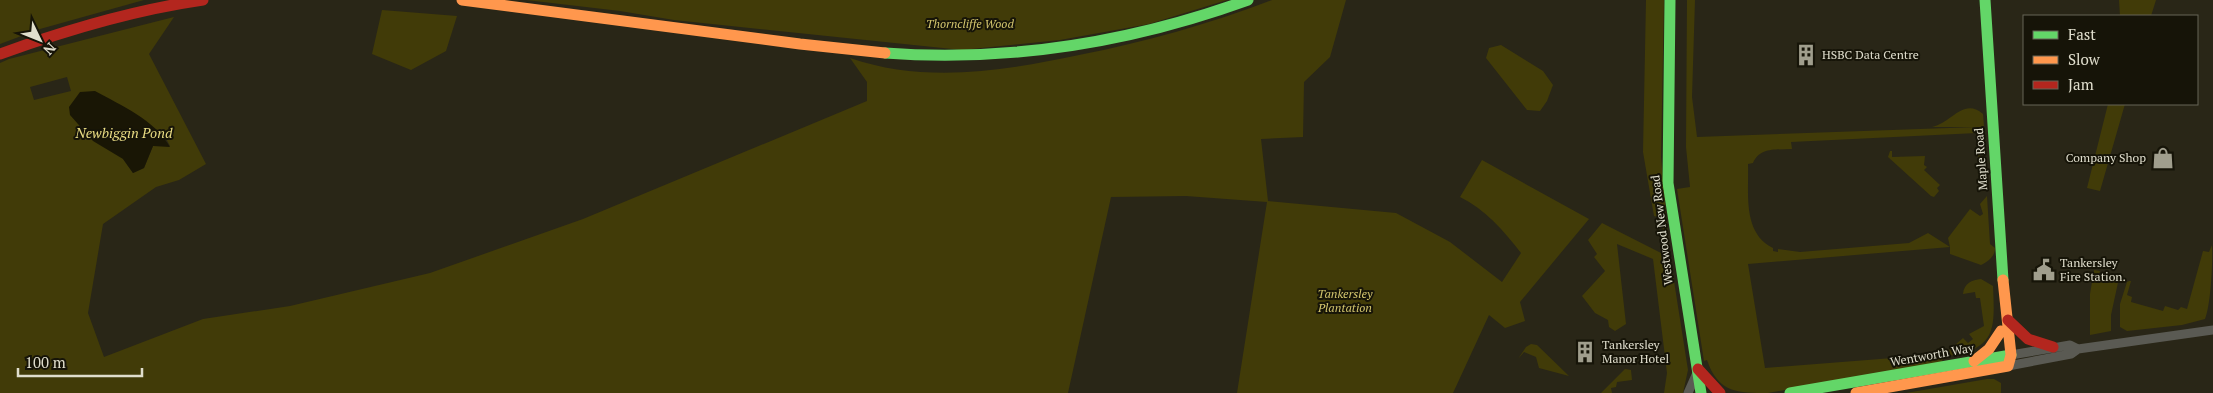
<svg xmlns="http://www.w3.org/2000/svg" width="2213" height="393" viewBox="0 0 2213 393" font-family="'PT Serif',serif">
	<rect width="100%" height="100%" fill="#292617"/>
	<!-- green -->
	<path fill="#413b08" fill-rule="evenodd" d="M0,0h144l-104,29 -40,15z
		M526,0h701l-78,24 -89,16 -98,10 -288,-30 -54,-9z
		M1272,0h74l-16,57 -26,25 -1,55 -42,2 7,62 128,12 54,29 52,40 19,-29c-17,-22 -36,-44 -61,-56l22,-37 107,59 -69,83 5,19 -20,7 -16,-13 -36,78h-216l30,-191 -81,-6 -75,1 -43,196h-1068v-330l9,-4 165,-42 -25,37 57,110 -27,16 -23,7 -53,37 -15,89 16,44 99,-38 87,-13 140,-33 153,-54 284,-118v-19l-17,-24c76,26 153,13 229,-3 66,-13 130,-31 193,-55zM67,77l4,14 -37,9 -4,-13zM164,135l6,11h-17l-9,22 -11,5 -10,-14z
		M1646,0h18l-3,157 8,90 -3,1 -5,-30 -7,-2 -11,-64z
		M1687,0h8l-3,97 5,40 280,-10h-45c20,-4 31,-30 51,-13l1,12h-2l-3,42 -2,-35 -186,9 1,7c-16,1 -32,-2 -39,14l-5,1c1,29 -6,69 25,84v3l5,1v-3l22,3 109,-9 19,-10 22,14 -2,-9 22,-29 10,7 3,-2 -3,-10 7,-8 3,48 5,4c0,8 -6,13 -14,17l-31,-11v-7l-202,17 17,104 179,-14 -2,8 -174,31c-30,0 -50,0 -61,-33l-3,1 -27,-172 13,-2 -4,-40z
		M2119,0h37l-5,16h-31z
		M382,10l75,6 -11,35 -35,19 -39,-16z
		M1501,45l42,26 10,14 -6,16 -7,10 -13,-1 -41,-52 3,-10z
		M2108,104h17l-25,87 -13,-3z
		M1890,151h2v6l33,-1 -1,9 3,2 -3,3 16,15 -3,3 2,3 -5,6 -3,-1 -43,-39z
		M1602,223l59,30 10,9 17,108 -5,23h-19l3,-20 -14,-114 -36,-15 9,80 -11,7 -6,-4 -1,-7 -13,-7 -13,-17 23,-25 -11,-14 3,-3 -9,-14z
		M2212,245c1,13 -1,60 -7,74l-23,6 -55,6 -7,-4v-23l7,-22 2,-1h2l-4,14 5,2 -1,5 32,9 2,-5 13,4 3,-3 6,2 16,-58 6,1z
		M2094,270l6,1 -2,7 17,4 2,-5 2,1 -8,37v16l-21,4v-41z
		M1981,279l12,7c2,44 3,63 -46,70l-1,-3 17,-15 5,5 5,-4 -4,-5 15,-8 -4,-28h-4l-1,-6 -12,2c1,-11 9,-14 18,-15z
		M1531,344l6,1 32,31 -30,-8 -3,-11 -12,-5 -6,7 8,-12z
		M1625,369l6,1 1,10 -15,2 -1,5 -5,1 1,5h-11z
		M1987,379h7l7,4v10h-95z"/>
	<!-- water -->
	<path fill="#191605" d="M95,91c27,15 59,28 75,56l-17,-1 -9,22 -11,5 -10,-14 -30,-18 -23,-26 -1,-8 11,-15z"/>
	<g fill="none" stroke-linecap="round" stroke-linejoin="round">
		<!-- street -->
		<path stroke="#5a5a53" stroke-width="9" d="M2011,355l59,-10 8,4 135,-19
			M2008,366l63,-12 7,-5
			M1688,393l8,-18"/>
		<!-- fast -->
		<path stroke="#63d668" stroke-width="11" d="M1670,0l-2,183 33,210
			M1985,0l18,280
			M885,53c123,9 247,-11 363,-53
			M1790,393l221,-38"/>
		<!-- slow -->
		<path stroke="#ff974d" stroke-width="11" d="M462,0l338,44 85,9
			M2003,280l8,75 -3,11
			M1974,361l15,-12 12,-18
			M1856,393l152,-27"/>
		<!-- jam -->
		<path stroke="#b3261e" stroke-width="11" d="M0,54c66,-24 133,-44 203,-54
			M2008,320l20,19 25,8
			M1698,369l22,24"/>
	</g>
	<!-- icons -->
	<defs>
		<g id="building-bare" transform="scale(1.725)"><path d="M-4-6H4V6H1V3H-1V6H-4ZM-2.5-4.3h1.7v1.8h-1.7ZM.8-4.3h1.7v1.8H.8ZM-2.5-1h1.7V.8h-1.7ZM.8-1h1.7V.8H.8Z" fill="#a09e8d" stroke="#161408" stroke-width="2.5" paint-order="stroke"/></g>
		<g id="shop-bare" transform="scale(1.725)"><path d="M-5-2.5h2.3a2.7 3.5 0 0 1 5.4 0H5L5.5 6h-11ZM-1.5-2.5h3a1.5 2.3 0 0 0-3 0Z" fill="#a09e8d" stroke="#161408" stroke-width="2.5" paint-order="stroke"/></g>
		<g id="civic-bare" transform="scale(1.725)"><path d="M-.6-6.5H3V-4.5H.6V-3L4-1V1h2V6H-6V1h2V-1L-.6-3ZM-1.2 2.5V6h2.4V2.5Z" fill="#a09e8d" stroke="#161408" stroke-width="2.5" paint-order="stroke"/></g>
	</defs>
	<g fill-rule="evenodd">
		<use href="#building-bare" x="1806" y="55"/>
		<use href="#shop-bare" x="2163" y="158"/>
		<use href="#civic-bare" x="2044" y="270"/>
		<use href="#building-bare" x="1585" y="352"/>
	</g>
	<g text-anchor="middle" stroke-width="4" stroke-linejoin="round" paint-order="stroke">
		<!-- park labels -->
		<g font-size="12" font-style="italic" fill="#d3c56d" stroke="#161408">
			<text x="970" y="28">Thorncliffe Wood</text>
			<text x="1345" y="298">Tankersley<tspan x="1345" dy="14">Plantation</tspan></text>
		</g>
		<!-- poi labels -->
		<g font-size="12" fill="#e0decd" stroke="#161408" text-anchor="start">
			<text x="1822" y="59">HSBC Data Centre</text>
			<text x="2146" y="162" text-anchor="end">Company Shop</text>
			<text x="2060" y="267">Tankersley<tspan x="2060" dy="14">Fire Station.</tspan></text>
			<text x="1602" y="349">Tankersley<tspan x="1602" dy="14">Manor Hotel</tspan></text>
		</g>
		<!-- street labels -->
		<g font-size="12" fill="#e0decd" stroke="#161408">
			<text transform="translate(1981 159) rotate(-94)" y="4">Maple Road</text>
			<text transform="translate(1662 230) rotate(-97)" y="4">Westwood New Road</text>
			<text transform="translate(1932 355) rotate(-10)" y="4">Wentworth Way</text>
		</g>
		<!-- water labels -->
		<g font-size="14" font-style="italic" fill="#eadd84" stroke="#161408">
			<text x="124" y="138">Newbiggin Pond</text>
		</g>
	</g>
	<!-- legend -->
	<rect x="2023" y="15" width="175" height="90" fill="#161408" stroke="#676557"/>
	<rect x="2033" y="31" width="25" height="8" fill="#63d668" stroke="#676557"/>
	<text x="2068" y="40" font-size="15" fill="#e0decd">Fast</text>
	<rect x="2033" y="56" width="25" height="8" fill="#ff974d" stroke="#676557"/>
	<text x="2068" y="65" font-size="15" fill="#e0decd">Slow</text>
	<rect x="2033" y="81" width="25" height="8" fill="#b3261e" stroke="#676557"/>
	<text x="2068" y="90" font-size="15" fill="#e0decd">Jam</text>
	<!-- north arrow -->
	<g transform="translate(40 40) rotate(133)" stroke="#161408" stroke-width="4" paint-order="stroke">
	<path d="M0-4L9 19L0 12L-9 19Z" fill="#e0decd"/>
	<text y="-8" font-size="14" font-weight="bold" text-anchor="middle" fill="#e0decd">N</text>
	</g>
	<!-- scale -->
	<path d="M18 368v8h124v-8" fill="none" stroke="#e0decd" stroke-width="2.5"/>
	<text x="25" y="368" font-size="15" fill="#e0decd" stroke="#161408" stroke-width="4" paint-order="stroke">100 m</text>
</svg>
